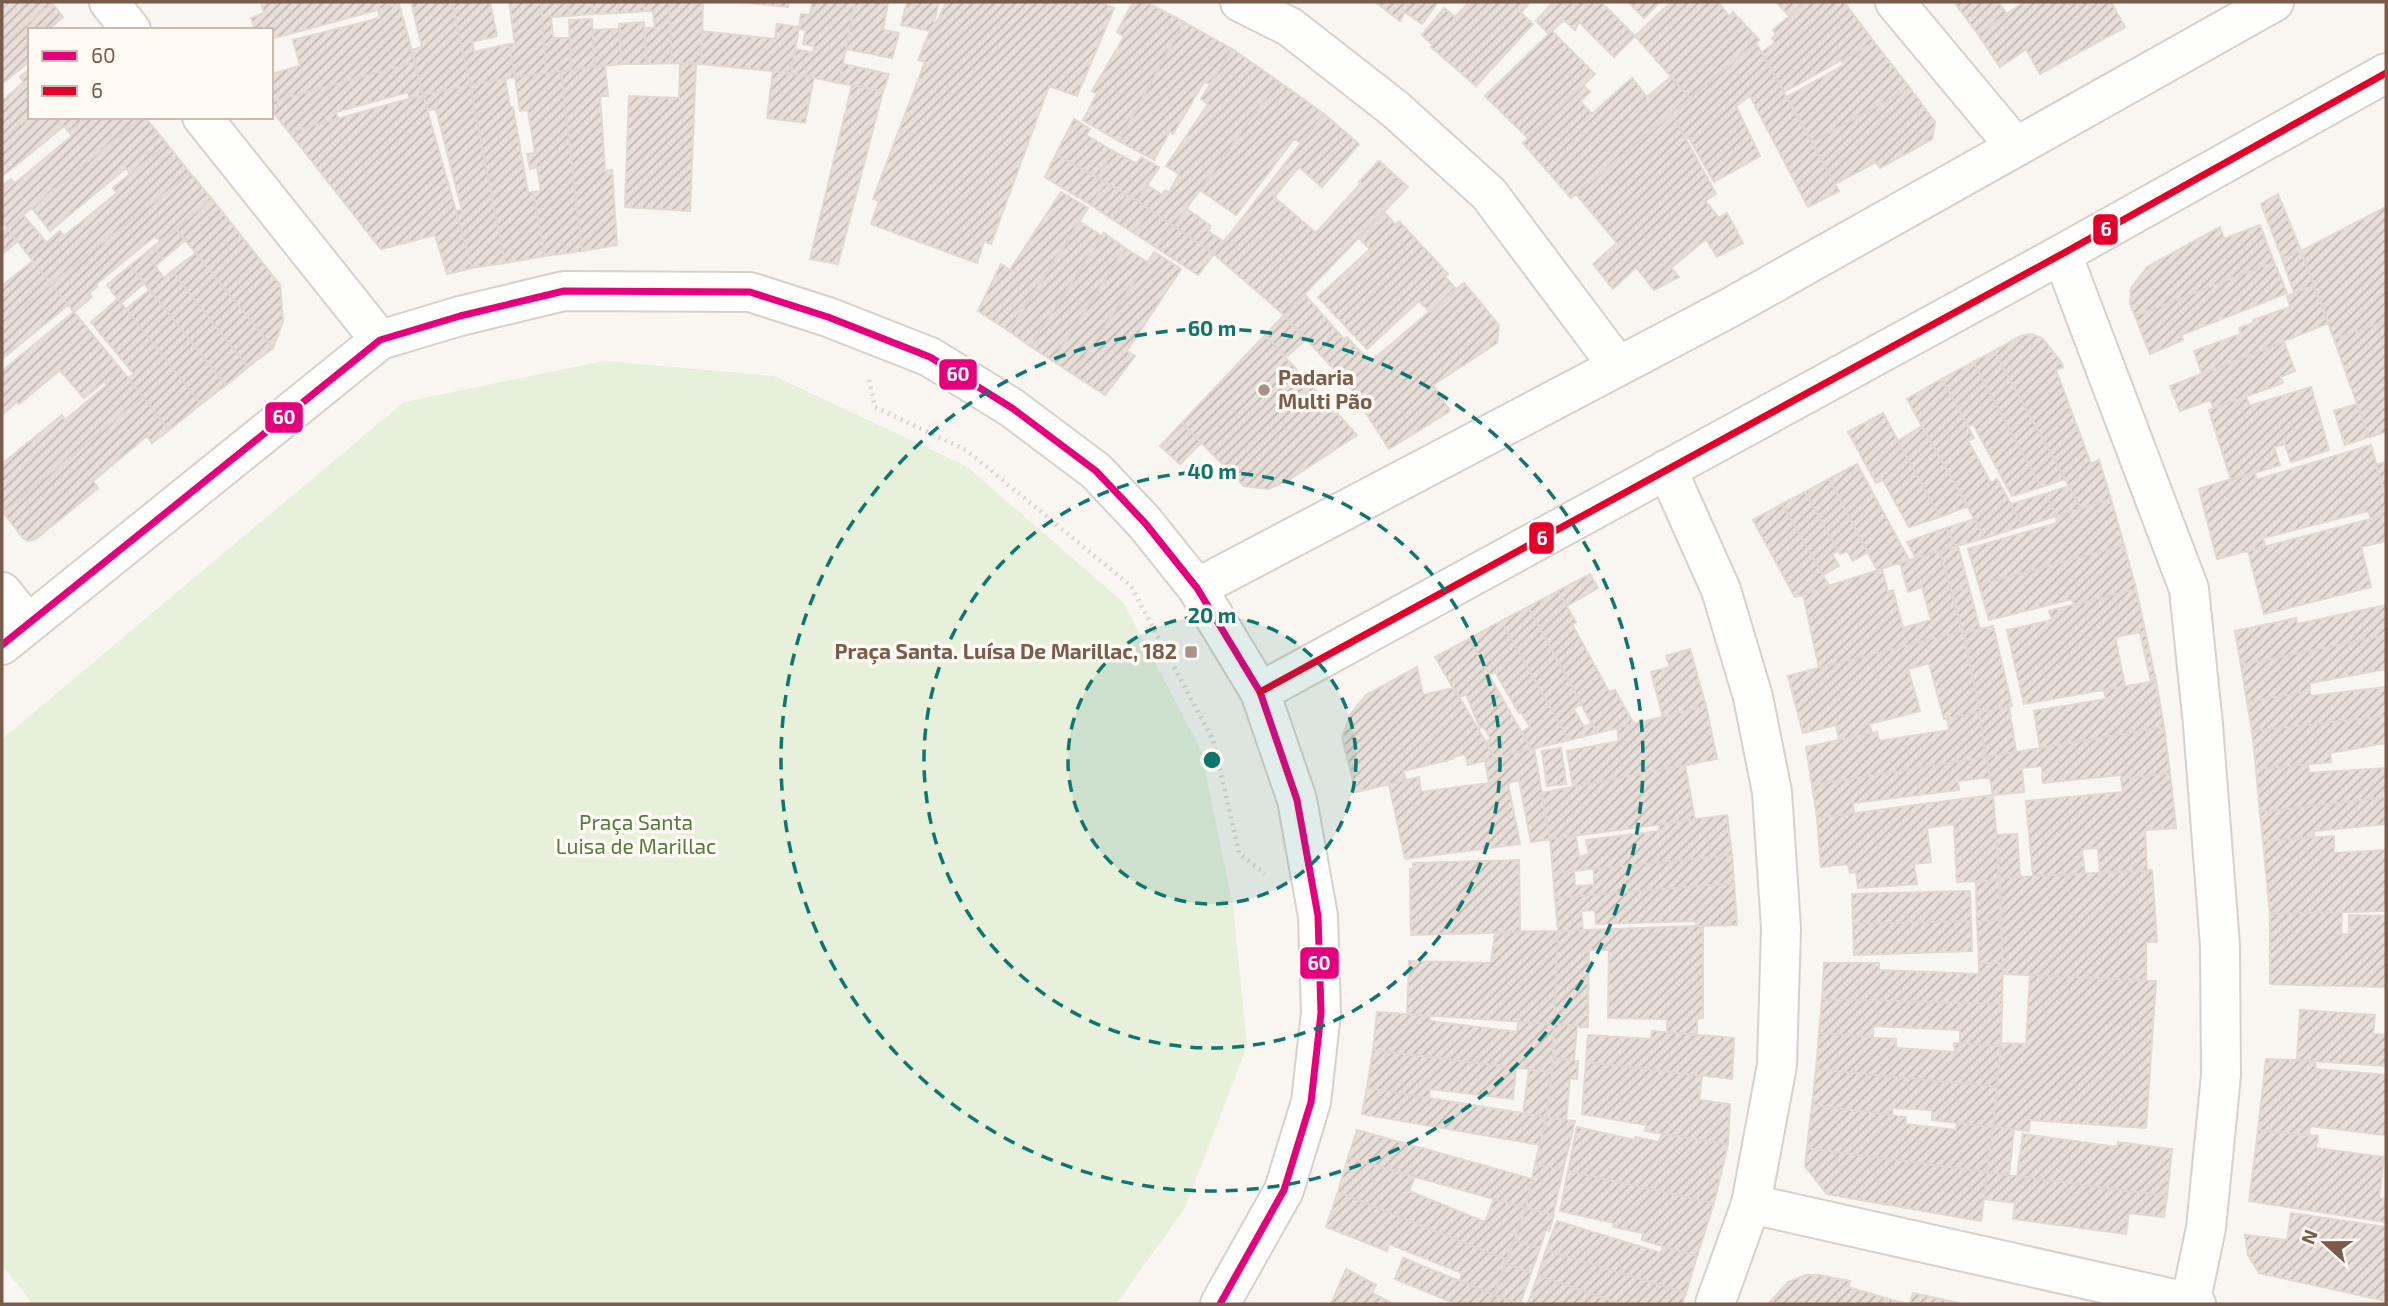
<svg xmlns="http://www.w3.org/2000/svg" width="2388" height="1306" viewBox="0 0 2388 1306" font-family="'Exo 2',sans-serif">
	<defs>
		<pattern id="building-hatch" width="6" height="6" patternUnits="userSpaceOnUse" patternTransform="scale(1.75)"><rect width="6" height="6" fill="#e6ded7"/><path d="M-1 1l2-2M0 6l6-6M5 7l2-2" fill="none" stroke="#bfb7b1"/></pattern>
	</defs>
	<rect width="100%" height="100%" fill="#f9f5f0"/>
	<!-- park -->
	<path fill="#e7f0db" d="M604,361l170,15 192,90 157,136 78,148 32,156 14,140 -62,162 -69,96h-1083l-31,-39v-526l402,-337z"/>
	<!-- building -->
	<path fill="url(#building-hatch)" stroke="#e2d8d2" stroke-width="2" d="M4,2h47l1,1 -50,42v-38l4,-3z
		M261,2h138v2l-128,35v-9h-16l-4,-12 13,-5z
		M411,2h41l18,83 -47,10 -12,-45 11,-3z
		M452,2h38l7,34 -25,6 2,10 35,-8 6,33 -45,8z
		M509,2h32l5,71 -31,4 -6,-33h6z
		M541,2h27l1,14 -18,1 2,21h17l1,32 -25,3z
		M568,2h24v12l-23,2z
		M592,2h26v11l-26,1z
		M618,2h25l1,9 -26,2z
		M643,2h26l3,61 -25,1 -3,-36h11l-2,-17h-9z
		M669,2h34l-2,62 -29,-1z
		M738,2h50v5z
		M812,2h43l-16,81 -48,-10 5,-24 17,4 1,-7 -11,-2 3,-14 -7,-1 2,-15 9,1z
		M855,2h33l-5,28 16,3 -7,25 -46,-9z
		M907,2h32l-5,20h3l9,-20h153l15,6 -37,88 -28,-10 -58,158 -7,-3 -7,22 -106,-39 8,-23 -6,-2 52,-137 -7,-2 12,-29 -29,-6z
		M1133,2h13l38,20 -65,119 -36,-21 14,-26 -5,-3 32,-54 -7,-5z
		M1375,2h63l-16,22 -17,-12 -5,9z
		M1469,2h61l-9,11 12,11 -57,62 -45,-39 2,-2 -11,-10 22,-27 11,9z
		M1553,2h48l34,34 -21,21 -35,-35 -4,8 -11,-10 -12,11 43,43 -67,64 -43,-42 64,-62 -13,-13z
		M1628,2h32l-16,16z
		M1671,2h47l11,14 4,-4 26,28 -69,58 -55,-62z
		M1776,2h30l-17,14z
		M1806,2h38l30,40 -90,50 -22,-40 13,-9 -3,-5 4,-2 -3,-6z
		M1954,2h44l9,12 -29,20z
		M2024,2h87l14,25 -85,47 -14,-25 -26,18 -22,-33z
		M52,3l11,14 -15,13h-18v31l-28,23v-39z
		M399,4l16,58 -144,40v-28l29,-8 -7,-26 87,-22 -2,-8z
		M592,19l2,48 -23,3 -2,-50z
		M644,22l3,42h-26l-2,-40z
		M1184,22l48,27 -22,35 -6,-2 -31,52 -3,-3 -16,29 -35,-19z
		M777,24l22,3 -8,46 -90,-9 1,-33 73,8z
		M620,29l1,35 -27,3 -1,-37z
		M1874,42l36,46 -98,54 -25,-45 57,-32 -2,-5z
		M1756,43l83,148 -31,16 -58,-111 -14,10 24,50 -46,26 -25,-44 -3,1 -14,-25z
		M1232,49l46,32 -104,145 -37,-25 10,-16 15,10 3,-5 4,3 10,-19 -13,-8 42,-62 -7,-5z
		M415,62l8,33 -13,4 -2,-7 -72,20 2,7 -49,13 -18,-22v-8z
		M680,63h16l-6,148 -65,-4 4,-111 50,2z
		M843,64l46,10 -6,17 -44,-8z
		M605,65l3,31h-8l5,75 7,-1 5,75 -35,6 -21,-180z
		M30,69v48l-28,23v-39l22,-19 -4,-5z
		M561,71l21,180 -37,5 -12,-64 8,-1 -4,-24 -7,2 -3,-15 8,-1 -7,-43 -8,1 -5,-34z
		M773,71l41,6 -9,46 -38,-5z
		M1671,77l19,21 -119,100 -48,-55 60,-58 7,7 -10,9 12,13 40,-36 15,19z
		M505,79l5,28h3l15,86 5,-1 12,64 -40,7 -35,-178z
		M1278,81l46,33 -23,29 -7,-4 -58,76 -36,-25z
		M470,85l35,178 -33,5 -16,-57 6,-1 -26,-101 -8,1 -5,-15z
		M852,85l31,6 -45,173 -28,-5z
		M1910,88l25,34 -3,17 -52,29 -4,-6 -41,22 -23,-42z
		M423,95l49,173 -25,6 -12,-39 -54,14 -92,-117z
		M1324,114l35,30 -37,43 -23,-20 -25,30 42,36 45,-50 -2,-1 20,-21 29,26 -124,128 -70,-61z
		M1672,114l44,80 -11,7 14,17 8,-5 16,30 -26,14 -11,-18 -35,29 8,9 -25,13 -18,-23 -23,22 -20,-25 24,-21 -41,-49z
		M30,117h56l-17,15 -5,-6 -60,49 -2,-2v-33z
		M86,117h56l-135,111 -5,-6v-36l9,-7 4,4 57,-47 -3,-4z
		M142,117h3l22,27 -37,30 -4,-6 -76,63 -18,-23z
		M1074,119l16,10 -4,6 27,16 -16,27 -41,-24z
		M167,144l23,29 -139,111 -21,-27 30,-26 4,5 53,-43 -4,-5z
		M1113,151l24,13 4,-7 18,10 -22,34 -40,-23z
		M1056,154l50,28 -15,23 -46,-28z
		M190,173l22,26 -52,42 -5,-5 -59,48 1,3 -8,6 3,4 -18,15 -23,-28z
		M1106,182l22,13 -16,24 -21,-14z
		M1061,192l27,16 -79,123 -31,-20 23,-47 9,6z
		M2278,194l23,57 -19,7 -21,-54z
		M1128,195l21,14 -15,24 -22,-14z
		M212,199l68,86 3,36 -10,27 -97,-119z
		M2386,207v114l-52,18 -33,-88z
		M1149,209l23,16 -15,23 -23,-15z
		M1187,209l24,17 -3,5 16,11 -10,12 -40,-28z
		M1384,212l12,13 3,-4 49,53 -3,3 11,12 -26,23 -11,-11 -52,48 -49,-52 52,-48 -11,-11z
		M23,215l24,28 -17,14 -23,-29z
		M1080,222l22,14 -72,110 -21,-15z
		M1172,225l42,29 -16,21 -41,-27z
		M2260,225l14,37 -139,54 -5,-13 1,-15 16,-21 73,-40 4,12z
		M7,228l10,14 -15,12v-21z
		M176,229l10,11 -23,19 -10,-12z
		M1104,233l21,15 -72,113 -23,-15z
		M153,247l10,12 -8,7 9,12 8,-7 76,96 -22,18 -96,-119z
		M1125,248l22,14 -74,112 -20,-13z
		M2301,251l13,34 -20,8 -12,-35z
		M1154,252l27,17 -54,82 8,5 -30,39 -32,-21z
		M196,253l77,95 -25,19 -76,-96z
		M33,261l18,23 -49,41v-39z
		M2274,262l13,31 -106,42 2,5 -33,14 -15,-38z
		M130,266l15,17 -24,20 -14,-18z
		M1464,283l35,42 -2,18 -64,42 17,26 -61,38 -43,-67z
		M51,284l17,21 -66,54v-34z
		M2314,285l15,38 -127,51 -8,-23 47,-17 -2,-6 14,-5v-3l37,-13 -3,-11z
		M150,290l76,95 -25,19 -75,-95z
		M1304,294l40,45 3,-2 23,25 -24,20 -62,-67z
		M118,299l83,105 -32,26 -41,-52 6,-4 -43,-52z
		M74,312l46,56 -36,30 -24,-28 -41,34 -2,-2 -15,13v-44z
		M1284,315l22,25 -20,17 -21,-22z
		M2386,321v111l-17,5 -35,-98z
		M2031,334l11,4 19,24 2,5 -7,3 35,94 8,-4 12,39 -30,9 -87,-157 27,-15z
		M1265,335l92,100 -70,46 -19,8 -24,-3 -62,-63z
		M2284,342l11,29 -15,6 3,6 -69,25 -4,-8 -30,11 -10,-25z
		M1994,351l71,128 -24,8 -68,-125z
		M1973,362l68,125 -29,9 -39,-72 -5,2 -26,-47z
		M120,368l23,29 -140,115 -1,-48 60,-49 3,5 42,-35 -3,-4z
		M1942,379l32,59 -6,3 23,42 6,-4 26,47 -38,12 -63,-112 -15,-27z
		M2311,387l18,63 -38,12 -6,-18 -11,3 6,18 -49,15 -22,-70 37,-14 3,10z
		M143,397l26,33 -17,13 -5,-7 -54,45 5,7 -61,50 -9,3 -5,-3 -20,-26z
		M2357,404l12,33 -24,8 -11,-34z
		M1883,413l15,28 42,76 -31,10 -26,-47 -7,3 -28,-51z
		M1182,423l19,20 -21,21 -20,-18z
		M1922,426l46,80 -28,11 -42,-76z
		M2371,445l15,54v16l-15,5 -3,-9 -105,27 2,8 -48,13 -18,-70 56,-17 1,8z
		M2386,462v37l-10,-34z
		M1857,464l52,96 -32,10 -48,-91z
		M1829,479l39,73 -15,9 -6,-10 -7,3 -35,-62z
		M2069,486l12,22 -24,8 -12,-22z
		M1805,492l33,59 -6,3 7,12 -16,9 -41,-71z
		M2045,494l12,22 -34,10 -12,-22z
		M2111,499l13,46 -145,40 -11,-36 89,-26 -1,-7z
		M1782,504l41,71 6,11 -34,11 -42,-77z
		M2386,515v26l-25,6 10,40 -107,27 -16,-63z
		M1975,519l10,19 -29,8 -10,-18z
		M1946,528l10,18 -40,12 -9,-16z
		M2124,545l12,44 -62,16 -2,-6 -83,21 -10,-35z
		M1958,546l11,42 -18,4 -11,-41z
		M1940,551l23,80 -144,37 -16,-74 79,-25 6,23 5,-2 10,38 28,-8 -9,-33 -14,5 -8,-29z
		M1590,574l8,14 -31,18 -9,-15z
		M1969,588l11,41 -17,4 -12,-41z
		M2136,589l20,92 -5,1 -11,-50 -25,5 10,49 -101,18 -17,-74 45,-10 -3,-9z
		M1558,591l18,31 -4,2 37,68 6,-2 19,34 -37,9 -69,-126z
		M2386,605v30l-145,30 -6,-34 61,-13 1,6z
		M1528,607l54,97 -9,4 11,19 8,-4 5,10 -28,7 -68,-119z
		M1501,621l68,119 -38,9 -9,-17 8,-5 -9,-15 -2,1 -24,-41 -6,3 -20,-36z
		M1993,626l19,80 -32,6 -17,-79z
		M1963,631l17,81 -36,7 -15,-56 -21,6 12,42 -51,13 3,9 -33,7 -3,-15 -33,8 -15,-57z
		M2386,635v34l-76,14v8l-63,11 -6,-37z
		M1469,639l20,36 42,74 -36,9 -10,-16 6,-3 -8,-13 -3,2 -14,-34 -7,4 -24,-41z
		M1690,649l16,57 -43,11 -12,-45 19,-5 -4,-11z
		M1417,667l6,28 31,-7 41,70 -27,7 -3,-11 -12,3v2l-50,12 3,9 -50,12 -14,-54 8,-23 16,-20z
		M2156,681l8,46 -124,21 -6,-37 72,-12 -2,-9z
		M2386,687v29l-134,15 -5,-29 63,-11 1,5z
		M1706,706l11,53 -144,28 -6,-36 52,-10 -2,-13z
		M2009,707l7,45 -30,5 -7,-45z
		M1979,712l7,45 -174,28 -6,-38 71,-15 2,9 70,-11 -2,-12z
		M2386,716v27l-56,10 1,9 -75,7 -4,-38z
		M2164,727l6,46 -49,6v-4l-78,8 -1,-17 -20,2 2,24 -31,3 -7,-38z
		M1534,748l16,91 -19,3 -12,-62 -11,3 12,61 -115,15 -16,-75 30,-7 2,15 68,-9 -4,-23z
		M1561,748l5,36 -19,2 -5,-35z
		M1986,757l4,20 -32,4 1,9 -106,13 1,10 -37,5 -5,-33z
		M2308,764l1,9 77,-5v29l-126,15 -4,-43z
		M1685,765l10,55 -145,19 -9,-46z
		M2170,773l6,55 -31,2 2,41 -47,2 -2,-25 -16,1 3,25 -52,2 -7,-75 97,-9 -2,-13z
		M1993,795l7,85 -43,2 -3,-58 -27,4 4,34 -17,2 3,20 -59,4 -2,-16 -6,1 -2,-9 -27,3 -4,-49z
		M2386,797v27l-72,7v6l-51,4 -3,-29z
		M1727,815l5,40 -179,18 -3,-34 26,-3 3,21 10,-3 -3,-14 73,-9v-7z
		M2017,834l3,43 -21,1 -3,-43z
		M2334,836v17l52,-3v61l-116,3 -7,-73z
		M1732,855l2,28 -179,15 -2,-25 21,-2 1,15 19,-1v-16z
		M1519,860l1,72 -109,3 -1,-66h3v-6z
		M2152,870l5,72h-11v38l-143,-6 -4,-96z
		M2000,880l1,40 -24,1 -1,-39z
		M1734,883l3,42 -41,1v-5l-100,3 -1,-14 -14,1 2,20h-25l-3,-33z
		M1970,891l1,30 -118,3 -1,-30z
		M2342,912l-1,22h8v-19l37,1v71l-116,-3v-70z
		M2001,920l2,43h-24l-2,-42z
		M1971,921l1,30 -118,4 -1,-31z
		M1696,926h7v92l-6,1v16l-30,-3v-13l-59,-1 1,-68h-20l-1,77 -34,-3 4,-93z
		M1558,931l-4,93 -147,-10 2,-53 82,2 4,-31z
		M1824,963h55v7l100,4v-11h24l-1,41 -180,-5z
		M2030,975l126,6 -10,147 -116,-8 -1,11 -36,-4 8,-84 25,1z
		M1822,999l180,5 -1,42 -41,-3v-13l-87,-4v11l-54,-4z
		M2300,1010l75,5 -2,19 13,1v31l-89,-6z
		M1377,1012l53,4 -1,5 88,11 1,-10 36,2 -2,48 -179,-22z
		M1554,1024l23,2 -3,34 -20,-2z
		M1652,1031l82,7 -2,41 -146,-17 2,-27 63,4z
		M1819,1033l77,6v9l59,4 -1,-9 47,3 -4,41 -181,-18z
		M1373,1050l143,18 -3,31 -83,-10 -1,9 -62,-10z
		M1554,1058l24,3 -1,18 -7,-1 -4,42 -20,-3z
		M2266,1059l50,2 -1,8 71,6v60l-76,-9 -1,10 -51,-6z
		M1586,1062l116,14 -3,24 31,4 -2,40 -83,-13 1,-6 -64,-11z
		M1816,1069l181,18 -4,40 -61,-7v-10l-39,-2 -1,7 -80,-10z
		M1529,1070l23,2 -6,45 -23,-3z
		M1367,1088l179,29 -6,28 -178,-31z
		M1812,1105l94,12 -1,7 51,6 1,-7 36,4 -6,45 -180,-24z
		M1546,1117l29,4 -12,49 -28,-6z
		M1577,1127l58,13v-3l24,5 3,-8 66,10 -14,59 -146,-32z
		M1993,1127l21,2 -5,46 -22,-3z
		M1357,1130l175,49 -6,29 -178,-50z
		M2258,1130l60,6 -2,12 68,9 -5,41 7,1v23l-137,-21z
		M2023,1134l94,13 1,-5 54,7 -5,47 -150,-20z
		M1807,1148l180,24 -6,49 -154,-27 -22,-28z
		M1348,1158l67,18 -6,15 76,31 9,-23 32,9 -19,52 -169,-68z
		M1535,1164l28,6 -10,45 -27,-7z
		M1568,1171l146,32 -17,53 -55,-16 1,-7 -30,-6 1,-4 -54,-12z
		M1987,1172l180,24 -3,21 -35,-4 -3,21 -113,-15 2,-16 -31,-4z
		M1338,1192l169,68 -13,35 -34,-14 2,-8 -73,-29 -2,7 -61,-24z
		M1526,1208l28,7 -5,16 -3,-2 -6,19 -26,-8z
		M2291,1213l95,14v74l-127,-28 -11,-18 -3,-20 42,5z
		M1557,1221l104,32 2,-7 34,10 -11,37 -140,-43z
		M1514,1240l26,8 -9,25 -26,-10z
		M1546,1250l140,43 -4,11h-61l-83,-29z
		M1403,1258l57,23 34,14 -5,9h-33l-61,-25z
		M1505,1263l26,10 -11,31 -26,-9z
		M1346,1269l30,16 -4,8 21,11h-62z
		M1538,1275l83,29h-89l-4,-1z
		M1806,1275h13l31,6 -2,6 58,17h-128l-8,-2 18,-20z
		M1913,1293l45,10 -48,1z
		M1494,1295l20,7 -1,2h-24z"/>
	<g fill="none" stroke-linecap="round" stroke-linejoin="round">
		<!-- minor casing -->
		<g stroke="#d7d1cb" stroke-width="42">
			<path id="minor" d="M109,2l22,28
				M1240,2l50,25 105,82 94,85 129,172
				M1895,2l120,144
				M202,117l178,223
				M2062,254l127,335 14,136 17,221 1,129 -15,153 -16,76
				M1667,469l54,121 32,107 19,95 9,136 -4,137 -26,139 -36,100
				M1197,588l534,-281 543,-305
				M2,592l26,32
				M2,645l378,-305 80,-24 104,-25 186,1 78,25 102,40 82,51 84,63 49,52 52,65 63,104 37,108 21,116 3,97 -10,89 -27,88 -64,114
				M1260,692l802,-438 324,-181
				M1751,1204l445,100"/>
		</g>
		<!-- path -->
		<path stroke="#dcd5d0" stroke-width="4.5" stroke-dasharray="2 5" stroke-linecap="butt" d="M869,380l6,27 91,43 165,136 82,154 26,113 26,21"/>
		<!-- minor -->
		<use href="#minor" stroke="#fefefd" stroke-width="38"/>
		<!-- bus-1 casing -->
		<g stroke="#fffaf3" stroke-width="12">
			<path id="bus-1" d="M2,645l378,-305 80,-24 104,-25 186,1 78,25 102,40 82,51 84,63 49,52 52,65 63,104 37,108 21,116 3,97 -10,89 -27,88 -64,114"/>
		</g>
		<!-- bus-2 casing -->
		<g stroke="#fffaf3" stroke-width="12">
			<path id="bus-2" d="M1260,692l802,-438 324,-181"/>
		</g>
		<!-- bus-1 -->
		<use href="#bus-1" stroke="#e5007d" stroke-width="7"/>
		<!-- bus-2 -->
		<use href="#bus-2" stroke="#e4002b" stroke-width="7"/>
	</g>
	<!-- distance rings -->
	<circle cx="1212" cy="760" r="144" fill="#0f766e" fill-opacity=".12"/>
	<g fill="none" stroke="#0f766e" stroke-width="3.5" stroke-dasharray="12 9">
		<circle cx="1212" cy="760" r="144"/>
		<circle cx="1212" cy="760" r="288"/>
		<circle cx="1212" cy="760" r="431"/>
	</g>
	<!-- markers -->
	<g fill="#a69286" stroke="#fffaf3" stroke-width="2.5">
		<circle cx="1264" cy="390" r="7"/>
		<rect x="1184" y="645" width="14" height="14" rx="3.5"/>
	</g>
	<g text-anchor="middle" stroke-width="7" stroke-linejoin="round" paint-order="stroke">
		<!-- poi labels -->
		<g font-size="21" font-weight="bold" fill="#7a5c4d" stroke="#fffaf3" text-anchor="start">
			<text x="1278" y="385">Padaria<tspan x="1278" dy="24">Multi Pão</tspan></text>
			<text x="1177" y="659" text-anchor="end">Praça Santa. Luísa De Marillac, 182</text>
		</g>
		<!-- park labels -->
		<g font-size="21" fill="#537a41" stroke="#fffaf3">
			<text x="636" y="830">Praça Santa<tspan x="636" dy="24">Luisa de Marillac</tspan></text>
		</g>
	</g>
	<circle cx="1212" cy="760" r="10" fill="#0f766e" stroke="#fffaf3" stroke-width="3.5"/>
	<g font-size="21" text-anchor="middle" font-weight="bold" fill="#0f766e" stroke="#fffaf3" stroke-width="7" stroke-linejoin="round" paint-order="stroke">
		<text x="1212" y="336">60 m</text>
		<text x="1212" y="479">40 m</text>
		<text x="1212" y="623">20 m</text>
	</g>
	<g stroke="#fffaf3" stroke-width="2.5">
		<rect x="2092" y="213" width="27" height="33" rx="7" fill="#e4002b"/>
		<rect x="938" y="358" width="40" height="33" rx="7" fill="#e5007d"/>
		<rect x="264" y="401" width="40" height="33" rx="7" fill="#e5007d"/>
		<rect x="1528" y="521" width="27" height="34" rx="7" fill="#e4002b"/>
		<rect x="1299" y="946" width="41" height="34" rx="7" fill="#e5007d"/>
	</g>
	<g font-size="19" text-anchor="middle" font-weight="bold" fill="#fff">
		<text x="2106" y="236">6</text>
		<text x="958" y="381">60</text>
		<text x="284" y="424">60</text>
		<text x="1542" y="545">6</text>
		<text x="1319" y="970">60</text>
	</g>
	<!-- border -->
	<rect width="2388" height="1306" fill="none" stroke="#7a5c4d" stroke-width="7"/>
	<!-- legend -->
	<rect x="28" y="28" width="245" height="91" fill="#fffaf3" stroke="#cabbb1" stroke-width="2"/>
	<rect x="42" y="51" width="35" height="10" fill="#e5007d" stroke="#cabbb1" stroke-width="2"/>
	<text x="91" y="63" font-size="21" fill="#7a5c4d">60</text>
	<rect x="42" y="86" width="35" height="10" fill="#e4002b" stroke="#cabbb1" stroke-width="2"/>
	<text x="91" y="98" font-size="21" fill="#7a5c4d">6</text>
	<!-- north arrow -->
	<g transform="translate(2325 1243) rotate(291)" stroke="#fffaf3" stroke-width="5" paint-order="stroke">
	<path d="M0-5L12 26L0 18L-12 26Z" fill="#7a5c4d"/>
	<text y="-10" font-size="19" font-weight="bold" text-anchor="middle" fill="#7a5c4d">N</text>
	</g>
</svg>
